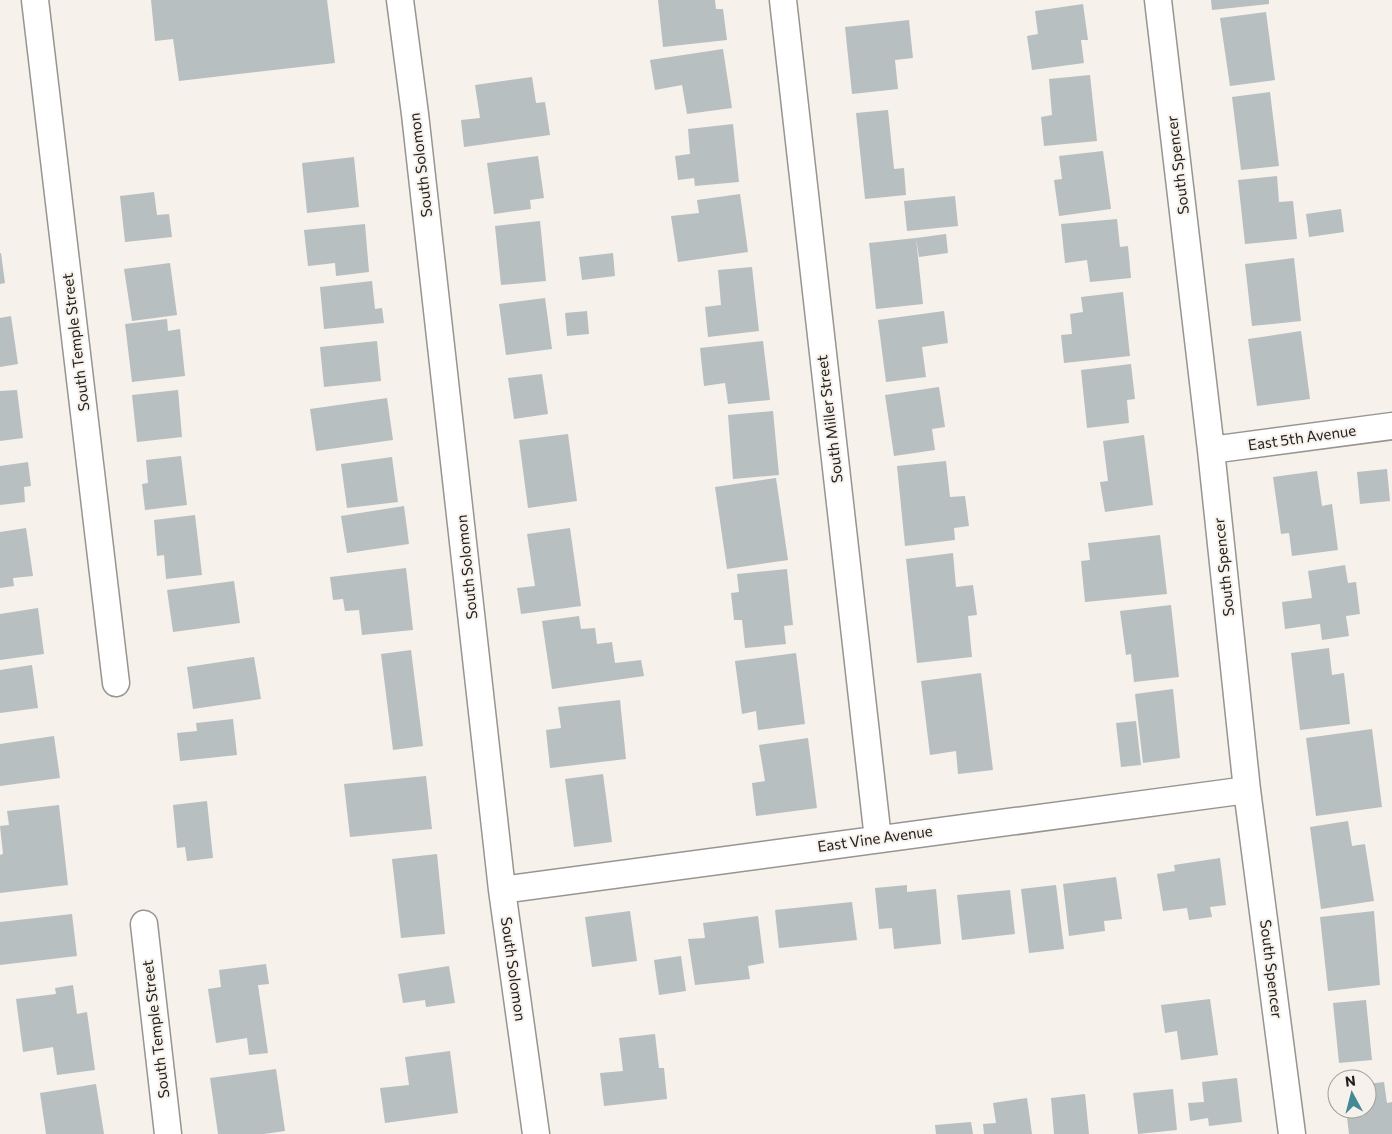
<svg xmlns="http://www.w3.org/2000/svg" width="1392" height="1134" viewBox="0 0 1392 1134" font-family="Commissioner,sans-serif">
	<rect width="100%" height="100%" fill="#f6f1eb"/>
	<!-- building -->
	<path fill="#b7bfc0" d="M151,0h176l8,63 -156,18 -6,-42 -18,2z
		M658,0h57l1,9h7l4,31 -64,7z
		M1211,0h58v4l-57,6z
		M1083,4l5,36h-7l3,23 -52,7 -5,-34 11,-2 -3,-23z
		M1266,12l9,68 -45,6 -10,-68z
		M909,20l4,38 -18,2 3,29 -46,5 -7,-67z
		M723,49l9,59 -45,6 -5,-29 -27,5 -5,-30z
		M1090,75l7,66 -53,5 -3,-29 11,-2 -3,-36z
		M532,77l4,26 9,-1 5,33 -86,12 -3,-27 19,-2 -5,-33z
		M1270,92l9,74 -38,4 -9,-73z
		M888,110l6,59 10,-1 2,27 -41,4 -9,-86z
		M733,124l6,58 -44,4 -1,-8 -16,2 -3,-24 15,-2 -2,-25z
		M1103,151l8,58 -52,7 -5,-36 8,-1 -3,-23z
		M538,156l6,42 -14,2 1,9 -37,5 -7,-51z
		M354,157l5,50 -52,6 -5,-50z
		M1277,176l2,26 14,-1 4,38 -52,5 -7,-64z
		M154,192l3,23 12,-1 3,23 -47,5 -5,-46z
		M740,194l8,58 -70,10 -7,-46 28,-3 -2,-13z
		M955,196l3,30 -51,5 -3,-30z
		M1341,209l3,23 -35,5 -3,-23z
		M1117,219l3,28 8,-1 3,32 -41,4 -3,-22 -22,3 -4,-39z
		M540,221l6,60 -45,4 -6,-59z
		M365,224l4,48 -33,4 -1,-13 -27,3 -4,-36z
		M946,234l2,19 -29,4 -3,-19z
		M916,238l7,66 -47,5 -7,-66z
		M0,253h1l4,30 -5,1z
		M613,253l2,23 -33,4 -3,-23z
		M1294,258l7,63 -49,5 -7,-62z
		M170,263l7,52 -45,6 -8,-52z
		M752,267l7,64 -51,6 -3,-30 16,-2 -3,-35z
		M372,281l3,28 7,-1 2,15 -60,6 -4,-42z
		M1123,292l7,64 -66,7 -3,-28 11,-1 -2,-20 13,-2 -2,-15z
		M545,298l7,51 -46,6 -7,-51z
		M587,311l2,23 -22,2 -2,-23z
		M944,311l4,32 -26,4 4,30 -40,5 -8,-62z
		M11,316l7,48 -18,3v-49z
		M167,319l1,12 12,-2 5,47 -53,6 -7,-58z
		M1301,331l9,68 -53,7 -9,-67z
		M377,341l4,40 -57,6 -4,-40z
		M763,341l7,59 -42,4 -3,-21 -21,3 -4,-38z
		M1131,364l4,35 -8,1 2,23 -42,5 -6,-58z
		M542,374l6,40 -34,5 -6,-41z
		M939,387l6,40 -13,2 3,21 -41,6 -9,-61z
		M17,390l6,48 -23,3v-50z
		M178,390l4,47 -45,5 -5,-47z
		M387,398l6,42 -77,11 -6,-42z
		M773,411l6,64 -46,4 -5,-64z
		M568,434l9,67 -49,7 -9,-68z
		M1144,435l9,70 -48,7 -5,-30 8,-1 -5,-40z
		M181,456l6,49 -42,5 -3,-26 6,-1 -2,-23z
		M392,457l6,45 -51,6 -6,-44z
		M946,461l4,36 15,-1 4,30 -15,2 1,12 -50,6 -8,-80z
		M28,462l3,24 -7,1 1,15 -25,3v-39z
		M1387,469l3,32 -30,3 -3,-32z
		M1317,471l5,35 10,-2 6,46 -46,6 -3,-23 -8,1 -8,-57z
		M776,478l12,82 -61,9 -12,-82z
		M404,506l5,38 -62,9 -6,-37z
		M195,515l7,60 -36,4 -2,-24 -7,1 -3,-36z
		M26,528l7,48 -20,2 1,8 -14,2v-56z
		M570,528l11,78 -60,8 -4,-26 18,-2 -8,-52z
		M1160,535l7,59 -82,8 -4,-41 9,-1 -2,-17z
		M953,553l3,34 17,-2 4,30 -9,1 4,41 -55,6 -11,-104z
		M1345,565l3,18 8,-1 4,32 -14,2 3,20 -27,4 -2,-16 -35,5 -3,-27 30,-4 -4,-27z
		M406,568l7,62 -51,5 -3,-25 -14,1 -2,-12 -10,1 -3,-23z
		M787,569l6,56 -9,1 2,18 -41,4 -3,-28h-8l-3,-27 8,-1 -2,-18z
		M234,581l6,42 -67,9 -6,-42z
		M1171,605l8,72 -45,5 -3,-28 -5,1 -6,-44z
		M38,608l6,46 -44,6v-46z
		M579,616l2,13 14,-1 2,16 15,-2 3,21 26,-3 3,16 -92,13 -10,-68z
		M1329,648l3,27 12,-2 6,51 -50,6 -9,-77z
		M411,650l12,96 -30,4 -12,-96z
		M796,653l9,71 -47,6 -2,-19 -14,3 -7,-53z
		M254,657l7,42 -68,10 -6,-42z
		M32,665l6,43 -38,5v-43z
		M981,673l12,97 -35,4 -2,-23 -26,4 -9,-74z
		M1173,689l7,69 -37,5 -8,-69z
		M620,700l6,59 -76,9 -4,-38 15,-2 -3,-21z
		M233,719l4,36 -57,6 -3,-28 20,-2 -1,-8z
		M1136,721l5,44 -20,2 -5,-44z
		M1372,729l10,78 -66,9 -10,-78z
		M54,736l6,42 -60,8v-42z
		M808,738l9,70 -61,8 -4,-33 13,-2 -6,-36z
		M603,774l9,68 -38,5 -9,-68z
		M426,776l6,53 -82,8 -6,-53z
		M207,801l6,57 -26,3 -2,-14 -8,1 -4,-43z
		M59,805l9,80 -68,8v-38l3,-1 -3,-28 9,-1 -2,-14z
		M1348,821l4,25 13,-2 9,57 -53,8 -11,-82z
		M437,854l8,80 -44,4 -9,-79z
		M1220,858l6,47 -16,2 2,10 -23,3 -2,-12 -24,3 -6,-37 18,-3 -1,-6z
		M1116,877l6,42 -18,2 1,10 -36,5 -6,-52z
		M907,885v7l29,-3 5,55 -47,5 -2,-21 -13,1 -4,-41z
		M1056,885l8,64 -35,4 -8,-64z
		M1010,890l5,44 -53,6 -5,-45z
		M852,902l5,38 -78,8 -4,-38z
		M630,911l7,50 -45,6 -7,-50z
		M1374,911l6,74 -52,6 -8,-74z
		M72,914l5,42 -77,9v-43z
		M758,916l6,47 -16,3 2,13 -55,6 -7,-46 17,-1 -2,-15z
		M681,956l5,35 -27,4 -5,-35z
		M266,964l3,20 -11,1 10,68 -19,2 -2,-17 -31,5 -8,-54 13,-2 -2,-17z
		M449,966l6,37 -29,4 -1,-7 -22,3 -5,-29z
		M73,985l4,29 10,-2 8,58 -38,5 -4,-28 -30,5 -7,-53 40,-5 -1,-6z
		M1210,999l8,56 -37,5 -4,-29 -12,2 -4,-28z
		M1366,1000l6,60 -33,3 -6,-60z
		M655,1034l4,34h5l3,31 -63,7 -4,-33 23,-2 -4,-33z
		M450,1051l8,62 -73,10 -5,-35 29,-3 -4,-28z
		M276,1069l9,62 -21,3h-46l-8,-56z
		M1237,1078l5,44 -33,4 -1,-8 -18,3 -2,-18 16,-1 -2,-20z
		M1384,1082l3,21 5,-1v32h-43l-3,-25h21v-25z
		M96,1084l8,50h-58l-6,-41z
		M1173,1089l4,41 -39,4 -5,-41z
		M1085,1094l4,40h-35l-3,-36z
		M1027,1098l5,36h-48l-1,-10 13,-1 -3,-20z
		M971,1122l2,12h-37l-1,-9z"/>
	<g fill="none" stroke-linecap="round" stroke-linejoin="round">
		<!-- minor casing -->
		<g stroke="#98948f" stroke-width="29">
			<path id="minor" d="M35,0l81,683
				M400,0l15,114 87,776 34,244
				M783,0l95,839
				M1158,0l53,450 36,340 45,344
				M1211,450l181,-24
				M502,890l745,-100
				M144,924l24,210"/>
		</g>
		<!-- minor -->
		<use href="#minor" stroke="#fff" stroke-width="26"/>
	</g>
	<g text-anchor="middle" stroke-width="4" stroke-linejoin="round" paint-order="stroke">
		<!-- street labels -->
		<g font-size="15" fill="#23211f" stroke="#f6f1eb">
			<text transform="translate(421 165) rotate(-97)" y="5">South Solomon</text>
			<text transform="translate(1178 165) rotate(-97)" y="5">South Spencer</text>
			<text transform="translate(76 342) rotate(-97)" y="5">South Temple Street</text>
			<text transform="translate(830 419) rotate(-97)" y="5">South Miller Street</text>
			<text transform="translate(1302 438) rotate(-8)" y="5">East 5th Avenue</text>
			<text transform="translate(467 567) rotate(-96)" y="5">South Solomon</text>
			<text transform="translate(1224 567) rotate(-96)" y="5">South Spencer</text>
			<text transform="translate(875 839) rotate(-8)" y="5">East Vine Avenue</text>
			<text transform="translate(513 969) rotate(82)" y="5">South Solomon</text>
			<text transform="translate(1271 969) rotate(83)" y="5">South Spencer</text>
			<text transform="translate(156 1029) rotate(-97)" y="5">South Temple Street</text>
		</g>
	</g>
	<!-- north arrow -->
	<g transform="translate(1352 1094) rotate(353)"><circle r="24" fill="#f6f1eb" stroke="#a29e99"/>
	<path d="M0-4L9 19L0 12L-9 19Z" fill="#448996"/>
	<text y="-8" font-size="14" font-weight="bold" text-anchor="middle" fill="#23211f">N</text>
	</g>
</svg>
